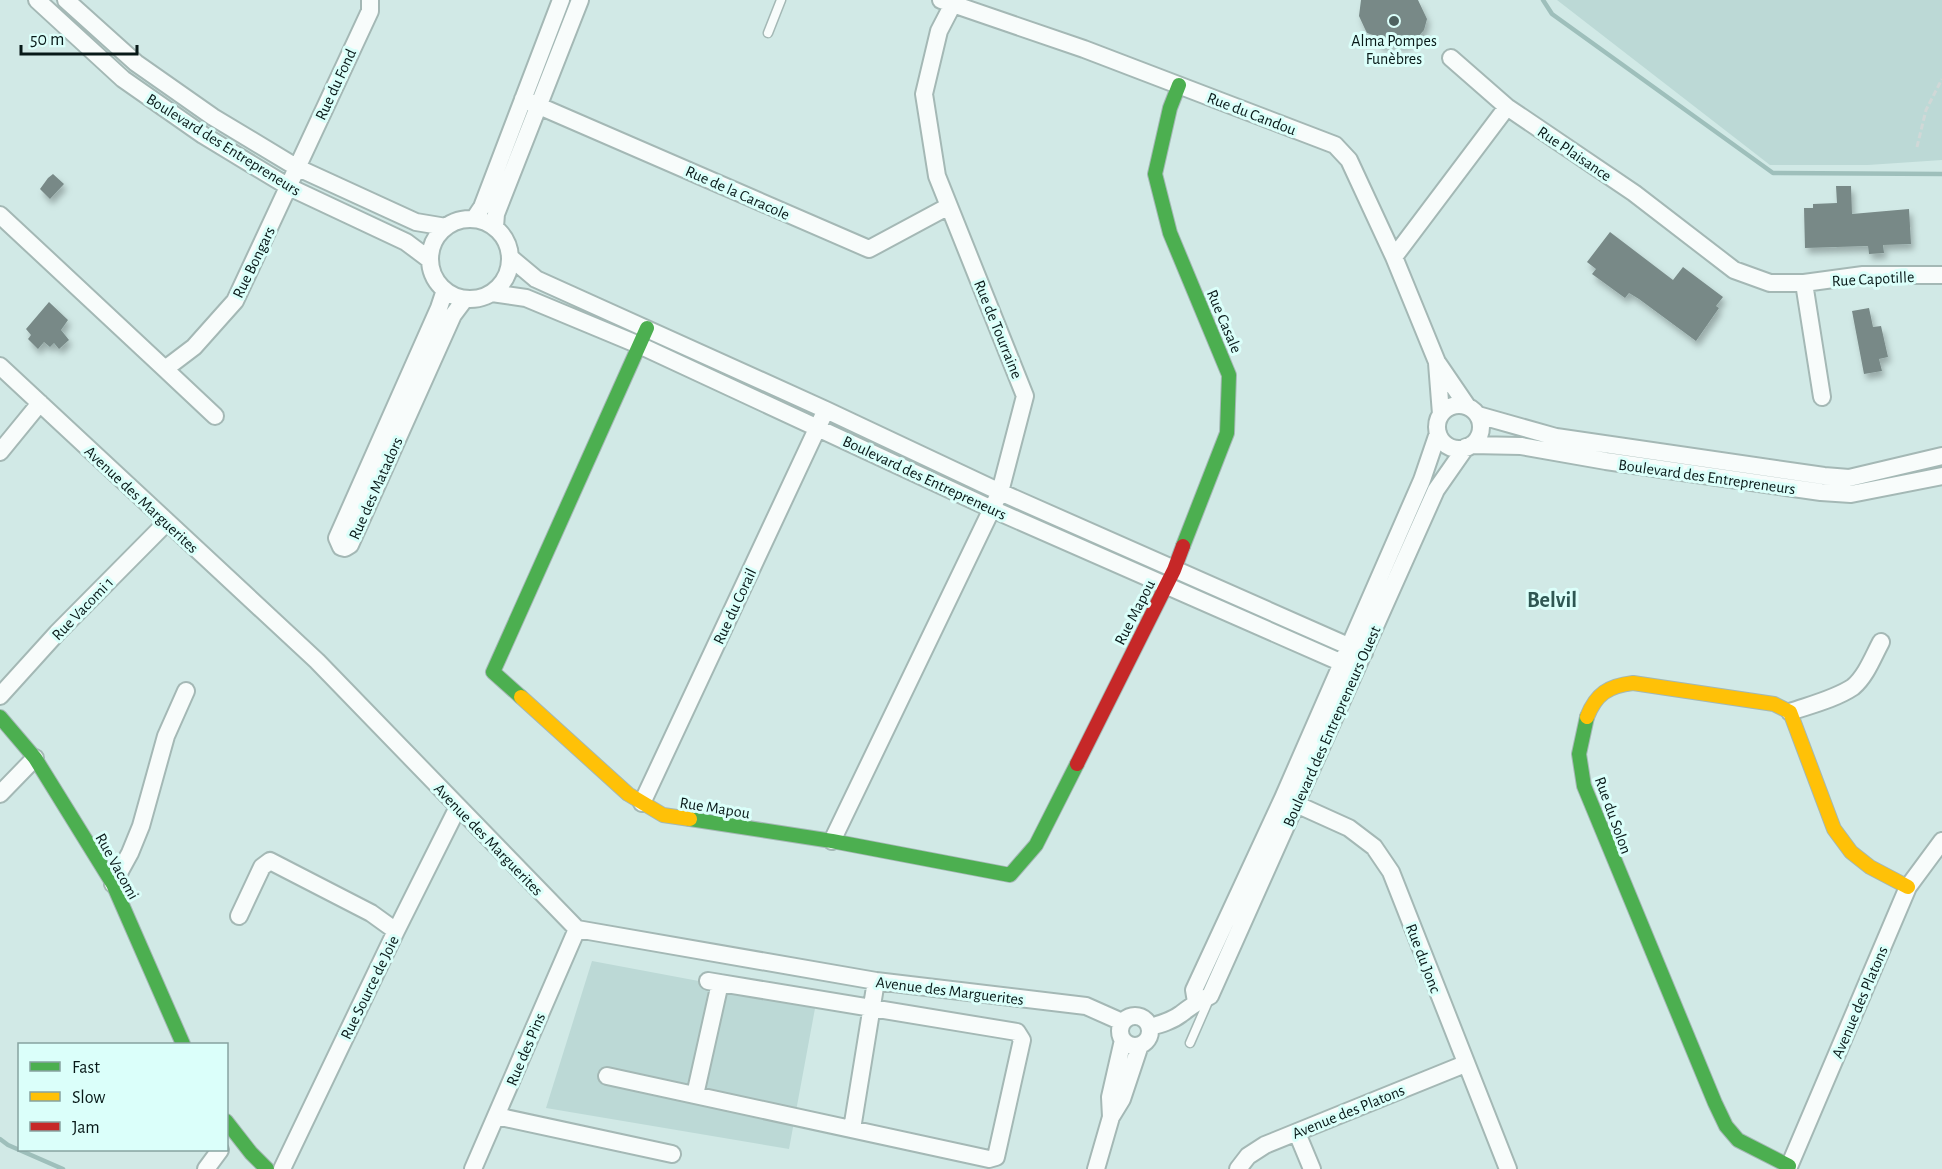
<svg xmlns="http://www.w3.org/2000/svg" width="1942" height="1169" viewBox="0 0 1942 1169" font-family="'Alegreya Sans',sans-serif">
	<defs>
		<filter id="shadow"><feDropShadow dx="3" dy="5.5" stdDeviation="3" flood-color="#0004"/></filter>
	</defs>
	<rect width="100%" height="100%" fill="#d1e9e6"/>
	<!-- green -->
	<path fill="#bcd9d6" d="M1557,0h385v160l-74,5h-98z
		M592,961l224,42 -27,146 -243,-41z"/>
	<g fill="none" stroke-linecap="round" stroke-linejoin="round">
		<!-- stream -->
		<path stroke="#9ebfbb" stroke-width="4.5" d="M1543,0l9,14 221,159 169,1
			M0,1139l8,6 55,24"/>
	</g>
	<!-- building -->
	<path fill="#788987" filter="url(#shadow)" d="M1361,0h57l9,19 -3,11 -6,7h-4l-6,6 -7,2 -9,-3 -3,3 -8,1 -5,-10 -9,-3 -2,-4 -6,-13z
		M53,174l11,10 -14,15 -10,-10 8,-11z
		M1836,186h15l1,28 57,-5 2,35 -28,1 1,8 -15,1 -1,-8 -63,2 -1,-40h9v-4l24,-1z
		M1610,232l63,48 10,-13 40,30 -7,9 3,2 -23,33 -57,-42 -10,-6 -4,5 -33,-24 4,-5 -9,-7z
		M49,302l19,18 -7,10 8,10 -10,9 -5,-6 -4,4 -6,-5 -6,7 -10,-10 3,-4 -5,-6z
		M1869,308l4,19 8,-1 7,31 -9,2 3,12 -18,3 -12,-63z"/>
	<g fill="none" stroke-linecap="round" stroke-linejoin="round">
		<!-- lane casing -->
		<g stroke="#a4b8b5" stroke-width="11">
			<path id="lane" d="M768,33l13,-33
				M1190,1043l20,-46"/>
		</g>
		<!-- street casing -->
		<g stroke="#a4b8b5" stroke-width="20">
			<path id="street" d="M37,0l86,79 80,56 86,52 117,55 24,18
				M66,0l70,63 77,54 83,50 120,55 30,5
				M941,0l143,49 251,96 14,15 45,97 43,105 30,44
				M1451,58l56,49
				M523,99l346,150 80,-43
				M0,215l165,154 29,-22 41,-46 135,-290v-11
				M430 259a40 40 0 1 1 80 0a40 40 0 1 1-80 0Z
				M474,219l8,-12 79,-207
				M495,227l1,-13 84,-214
				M1394,257l113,-150 127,86 100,77 36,13h34l59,-8h79
				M511,258l25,21 290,131 174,82 364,161
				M1804,283l18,114
				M445,290l-6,18 -102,230 4,9 4,1 5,-3 103,-230 12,-16
				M492,293l34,5 113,47 353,164 364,160
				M1437,363l4,51
				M0,366l317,295 260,268 299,52 210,25 36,16
				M165,369l50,47
				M1437 427a22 22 0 1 1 44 0a22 22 0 1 1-44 0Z
				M1478,415l78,22 268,39 25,2 93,-22
				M1471,445l50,1 85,15 215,31 30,2 91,-18
				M0,452l40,-49
				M0,696l57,-63 110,-111
				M1790,712c20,-7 45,-13 63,-25 13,-11 20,-30 28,-45
				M0,794l35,-36
				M1287,800l62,28 25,19 17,25 117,297
				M642,803l181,-387
				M832,841l168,-349 25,-96 -88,-220 -13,-82 15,-63 14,-27
				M113,884l17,-31 11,-27 25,-90 20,-45
				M239,916l23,-49 8,-6 101,52 25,18
				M1196,1002l-2,-12 89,-192 139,-318 16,-47
				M1120 1031a15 15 0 1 1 30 0a15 15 0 1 1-30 0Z
				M1150,1027c11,-3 22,-6 31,-13 11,-8 16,-13 29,-18l226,-506 30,-43
				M607,1076l382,83 7,-2 26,-117 -5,-8 -309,-51
				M695,1095l25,-112
				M496,1116l176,38
				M1111,1117l-1,-20 13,-57
				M852,1129l24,-148
				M1297,1133l15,36
				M206,1169l14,-19
				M282,1169l114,-238 62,-124
				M473,1169l104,-240
				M1096,1169l15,-52 11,-18 18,-54
				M1238,1169l10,-13 17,-11 200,-81
				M1788,1169l120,-282 34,-46"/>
		</g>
		<!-- fast casing -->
		<g stroke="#a4b8b5" stroke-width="16">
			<path id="fast" d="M1179,85l-9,23 -15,66 15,59 59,142 -2,58 -44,113
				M521,697l-28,-25 154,-344
				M0,717l35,41 78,126 70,160
				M1587,717l-8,37 5,32 131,317 11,23 12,14 51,26
				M690,819l142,22 178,34 26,-30 41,-81
				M226,1121l25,32 16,16"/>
		</g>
		<!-- slow casing -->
		<g stroke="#a4b8b5" stroke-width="16">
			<path id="slow" d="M521,697l107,97 35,21 27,4
				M1587,717c9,-23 21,-31 46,-34l141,21 16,8 44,117 17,23 19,15 38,20"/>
		</g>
		<!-- jam casing -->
		<g stroke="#a4b8b5" stroke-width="16">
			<path id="jam" d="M1077,764l97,-194 9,-24"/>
		</g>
		<!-- path -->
		<path stroke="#d0d8d7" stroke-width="3" stroke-dasharray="6 3" stroke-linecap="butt" d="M1917,147l9,-37 16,-31"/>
		<!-- lane -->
		<use href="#lane" stroke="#f8fcfb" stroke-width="8"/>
		<!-- street -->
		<use href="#street" stroke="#f8fcfb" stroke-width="16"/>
		<!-- fast -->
		<use href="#fast" stroke="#4caf50" stroke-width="14"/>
		<!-- slow -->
		<use href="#slow" stroke="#ffc107" stroke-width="14"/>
		<!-- jam -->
		<use href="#jam" stroke="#c62828" stroke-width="14"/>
	</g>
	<!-- markers -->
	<circle fill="#4e6260" stroke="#dbfffa" stroke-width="2" cx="1394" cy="21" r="6"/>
	<g text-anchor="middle" stroke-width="6" stroke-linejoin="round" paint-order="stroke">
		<!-- poi labels -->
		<g font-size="16" fill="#081918" stroke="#dbfffa">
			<text x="1394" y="46">Alma Pompes<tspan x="1394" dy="18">Funèbres</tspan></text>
		</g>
		<!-- street labels -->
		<g font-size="16" fill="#081918" stroke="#dbfffa">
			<text transform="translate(335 84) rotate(-65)" y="6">Rue du Fond</text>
			<text transform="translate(1252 113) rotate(21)" y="6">Rue du Candou</text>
			<text transform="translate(224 144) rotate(32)" y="6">Boulevard des Entrepreneurs</text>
			<text transform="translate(1575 153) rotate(34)" y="6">Rue Plaisance</text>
			<text transform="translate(738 192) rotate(24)" y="6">Rue de la Caracole</text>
			<text transform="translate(253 262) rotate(-64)" y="6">Rue Bongars</text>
			<text transform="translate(1873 278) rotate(-3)" y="6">Rue Capotille</text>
			<text transform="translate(1225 321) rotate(67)" y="6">Rue Casale</text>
			<text transform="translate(999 329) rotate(68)" y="6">Rue de Tourraine</text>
			<text transform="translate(1707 476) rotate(8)" y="6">Boulevard des Entrepreneurs</text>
			<text transform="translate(925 477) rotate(25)" y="6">Boulevard des Entrepreneurs</text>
			<text transform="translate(375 488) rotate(-66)" y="6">Rue des Matadors</text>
			<text transform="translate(142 499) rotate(43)" y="6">Avenue des Marguerites</text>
			<text transform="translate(734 606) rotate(-65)" y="6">Rue du Corail</text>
			<text transform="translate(82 608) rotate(-46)" y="6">Rue Vacomi 1</text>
			<text transform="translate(1134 612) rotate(-63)" y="6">Rue Mapou</text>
			<text transform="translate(1331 726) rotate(-66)" y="6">Boulevard des Entrepreneurs Ouest</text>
			<text transform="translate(715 807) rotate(9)" y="6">Rue Mapou</text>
			<text transform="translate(1614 815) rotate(70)" y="6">Rue du Solon</text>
			<text transform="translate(489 839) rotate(46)" y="6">Avenue des Marguerites</text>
			<text transform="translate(118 866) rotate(61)" y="6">Rue Vacomi</text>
			<text transform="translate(1424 958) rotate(69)" y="6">Rue du Jonc</text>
			<text transform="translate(369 987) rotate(-64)" y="6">Rue Source de Joie</text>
			<text transform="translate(950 990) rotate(7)" y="6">Avenue des Marguerites</text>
			<text transform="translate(1859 1002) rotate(-67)" y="6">Avenue des Platons</text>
			<text transform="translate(525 1049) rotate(-67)" y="6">Rue des Pins</text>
			<text transform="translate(1348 1111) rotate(-22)" y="6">Avenue des Platons</text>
		</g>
		<!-- district labels -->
		<g font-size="22" font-weight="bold" fill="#2f5753" stroke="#dbfffa">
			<text x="1552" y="607">Belvil</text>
		</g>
	</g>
	<!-- legend -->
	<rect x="18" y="1043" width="210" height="108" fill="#dbfffa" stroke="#87a3a0" stroke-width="1.5"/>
	<rect x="30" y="1062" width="30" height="9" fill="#4caf50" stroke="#87a3a0" stroke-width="1.5"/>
	<text x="72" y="1073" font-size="18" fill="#081918">Fast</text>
	<rect x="30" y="1092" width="30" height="9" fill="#ffc107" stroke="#87a3a0" stroke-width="1.5"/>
	<text x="72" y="1103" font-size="18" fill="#081918">Slow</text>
	<rect x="30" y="1122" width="30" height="9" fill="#c62828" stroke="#87a3a0" stroke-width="1.5"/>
	<text x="72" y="1133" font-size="18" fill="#081918">Jam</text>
	<!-- scale -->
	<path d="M21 45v9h116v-9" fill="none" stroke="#081918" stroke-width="3"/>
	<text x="30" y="45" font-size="18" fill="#081918" stroke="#dbfffa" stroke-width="4.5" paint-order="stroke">50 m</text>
</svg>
